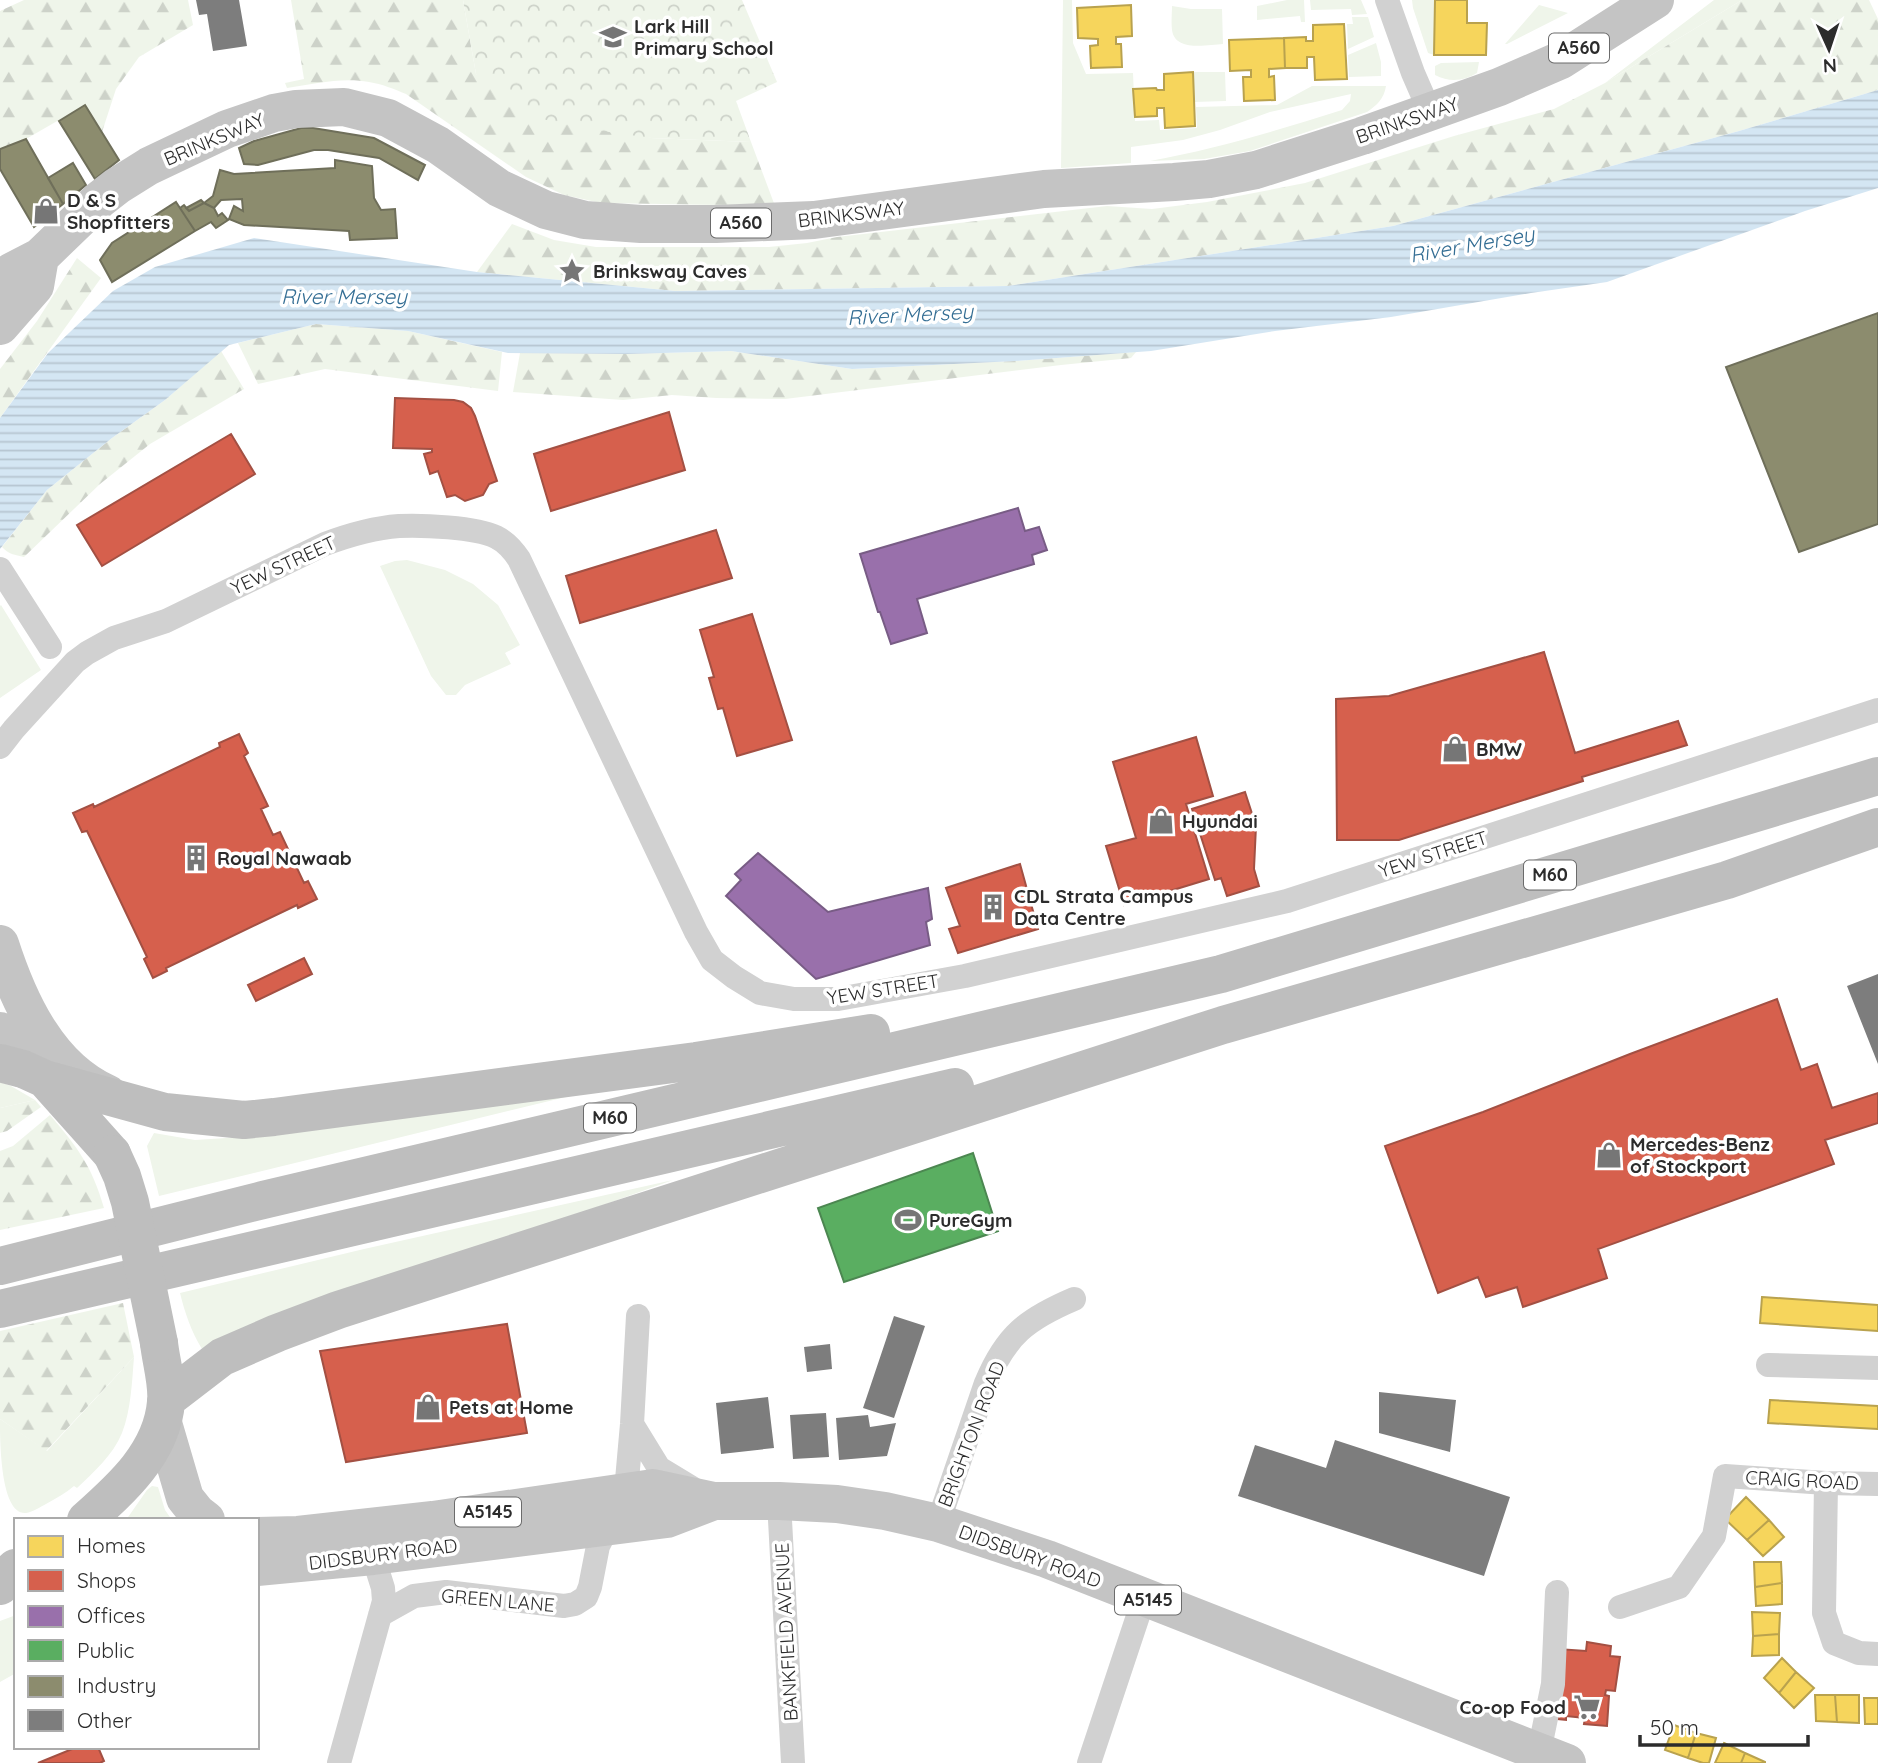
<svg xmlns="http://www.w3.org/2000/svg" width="1878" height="1763" viewBox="0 0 1878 1763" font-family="Quicksand,sans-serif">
	<defs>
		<pattern id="forest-firs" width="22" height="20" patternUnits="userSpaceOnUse" patternTransform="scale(1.75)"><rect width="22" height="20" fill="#eff5ea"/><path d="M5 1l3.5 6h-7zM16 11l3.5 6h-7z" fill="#cdd2c9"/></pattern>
		<pattern id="park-crowns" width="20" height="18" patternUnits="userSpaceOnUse" patternTransform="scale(1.75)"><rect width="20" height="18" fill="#eff5ea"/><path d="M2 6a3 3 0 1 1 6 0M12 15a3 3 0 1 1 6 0" fill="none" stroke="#cdd2c9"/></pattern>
		<pattern id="water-rules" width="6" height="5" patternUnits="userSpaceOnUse" patternTransform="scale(1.75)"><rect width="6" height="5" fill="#d4e6f3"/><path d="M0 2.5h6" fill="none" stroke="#b6c5d0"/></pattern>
	</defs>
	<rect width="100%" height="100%" fill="#fff"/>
	<!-- green -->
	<path fill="#eff5ea" d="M1063,0h9l1,43 13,31 47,-1 2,48 24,-1 1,10 37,-2 -1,-21 81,-2 35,-19h74c-2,13 -9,19 -19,26l-117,39 -46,8 -54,2c66,-12 129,-31 192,-51l8,-9 1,-7 -81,18 -50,18 -37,10 -52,7v16l-70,5z
		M1287,0h17l1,22h-4l-1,-6 -43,4v-14z
		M1310,0h51l6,14 -15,1 -1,-6 -40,1z
		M1412,0h23l-1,55 -6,-2 -15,-45z
		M1714,0h28l-137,83z
		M1539,5l29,8 -61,31h-2z
		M1172,6l19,3h31l1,35c-16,1 -48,8 -51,-14 -1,-8 0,-17 0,-24z
		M1352,17h16l6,20 -26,12 -1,-25h6z
		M1376,43l5,19v14l-32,1 -1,-22z
		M1479,62l-2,11c-13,8 -27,10 -42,2v-9l6,-3z
		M1193,72h32l1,29 -32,1z
		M407,560l38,10 28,14 25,21 22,40 -15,8 6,11 -46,21 -9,10h-10l-15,-19 -51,-110 15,-5z
		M1,605l40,65 -41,28v-92z
		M0,1082l11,4 24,14 -35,8z
		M603,1088l-444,108 -12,-50 7,-13 41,7 47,-3z
		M673,1180l-471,169c-11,-18 -17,-36 -22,-56l184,-44z
		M134,1357c-2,25 -3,53 -12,76 -9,22 -28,39 -45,55l-3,-2c-8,7 -18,12 -28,18 -6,3 -13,8 -20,9 -26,2 -26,-73 -26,-94l47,32z
		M152,1486l6,1 7,23 7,10h-46l21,-30z
		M16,1615v58l-16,9v-61z"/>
	<!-- forest -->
	<path fill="url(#forest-firs)" d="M24,0h164l5,25 -54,32 -23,32 -14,43 -17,-27 -59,34 -26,10v-138z
		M291,0h172l13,74 175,64 100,4 24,64 -174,-3 -37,-8 -38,-18 -120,-83c-12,-5 -24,-10 -37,-12 -27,-5 -55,2 -82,6l-2,-5 19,-4z
		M1742,0h127l9,19v71l-139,41 -346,95 -385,60 -333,5 -198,-19 35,-48 42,16 42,7h173l38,-4 30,-6 270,-31 45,3 55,-7 98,-19 149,-47 100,-27 51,-26z
		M77,258l24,20 -101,140v-49l37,-48z
		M316,324l92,7 94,21 -4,39 -173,-22 -67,15 -20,-41z
		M221,351l23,38 -94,55 -50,40 -76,73c-9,-2 -16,-3 -22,-10l45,-57 65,-52 53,-38z
		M731,351l121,18 163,-8 121,-9 -5,6 -70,7 -276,34 -69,-1 -44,-3 -49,5 -110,-8 7,-39 108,1z
		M35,1100l6,7 -34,24 -7,2v-25z
		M50,1115c28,33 42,51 54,93l-104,22v-79l13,-5z
		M123,1303l11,54 -88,94 -46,-32v-88z"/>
	<!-- park -->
	<path fill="url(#park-crowns)" d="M463,0h279l35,82 -41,19 15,41 -100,-4 -63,-9 -55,-12 -31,-20 -26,-23z"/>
	<!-- water -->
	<path fill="url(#water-rules)" d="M1878,90v98l-73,23 -198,71 -76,11 -140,24 -116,14 -124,20 -136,10 -163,8 -121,-18 -103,3 -120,-1 -100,-22 -92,-7 -87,21 -64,55 -53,38 -65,52 -47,59v-131l48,-65 65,-62 42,-24 99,-29 223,34 198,19 333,-5 385,-60 346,-95z"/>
	<!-- homes -->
	<path fill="#f6d55c" stroke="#b9a24e" stroke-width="2" d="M1435,0h32v23h20l-1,32h-52z
		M1131,5l1,31 -16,1v7h5l1,23 -31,1 -1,-22 8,-1v-6l-20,-1 -1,-30z
		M1344,24l3,55 -32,1 -1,-23h-7v11h-22l-1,-30 22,-1v4h7v-16z
		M1284,38l1,30 -16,1v8l5,-1 1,24 -31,1 -1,-24h8v-7l-21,1 -1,-31z
		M1193,72l2,54 -30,2 -1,-20h-7v8l-22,1 -2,-28 23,-1 1,2h7v-16z
		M1762,1297l116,8v26l-118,-8z
		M1770,1400l108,6v23l-110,-6z
		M1746,1497l23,23 -22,20 -22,-21z
		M1769,1520l15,17 -21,19 -16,-16z
		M1754,1562h27l1,21 -27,4z
		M1782,1583v21l-26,2 -1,-19z
		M1752,1612l28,1 -1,21 -26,2z
		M1779,1634v21l-27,1 1,-20z
		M1782,1658l14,14 -17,21 -15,-15z
		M1796,1672l18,16 -20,20 -15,-15z
		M1815,1695h20l2,27 -21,-1z
		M1835,1695h24v28l-22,-1z
		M1864,1698h14v26h-13z
		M1674,1725l22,8 -8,25 -23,-8z
		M1696,1733l20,5 -7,25h-6l-15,-5z
		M1724,1743l21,10 -4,10h-26z
		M1745,1753l20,9v1h-24z"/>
	<!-- shops -->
	<path fill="#d6604d" stroke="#a35043" stroke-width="2" d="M395,398l59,2 9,2 8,6 4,8 22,65 -8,3 -6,11 -18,6 -10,-6 -8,2 -9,-26 -8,3 -6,-20 8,-2v-3l-39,-1z
		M669,412l16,58 -134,41 -17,-57z
		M231,434l24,40 -153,92 -25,-41z
		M716,530l16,48 -152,45 -14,-47z
		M752,614l40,126 -55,16 -14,-48 -5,1 -9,-31 5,-1 -14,-47z
		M1544,652l31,101 103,-32 9,24 -105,32 1,4 -184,59h-62l-1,-141 53,-3z
		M239,734l9,19 -4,3 24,50 -7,3 12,26 7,-3 24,51 4,-2 9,18 -19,9 -1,-3 -131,63 1,3 -14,7 -9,-19 3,-2 -60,-126 -5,1 -9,-19 20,-9 1,3 126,-60 -1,-4z
		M1196,737l17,59 -27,8 23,75 -85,26 -18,-59 30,-8 -23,-76z
		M1245,792l11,34 -2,43 5,17 -32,10 -6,-18 -6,2 -23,-71z
		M1020,864l18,65 -80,24 -9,-24 11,-3 -14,-38z
		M304,958l8,16 -56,27 -8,-16z
		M1777,999l24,71 16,-6 15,44 46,-15v30l-53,17 9,24 -236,85 9,29 -84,29 -6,-20 -31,10 -8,-20 -40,16 -53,-147 98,-34 147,-58z
		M507,1324l20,109 -181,29 -26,-111z
		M1587,1642l24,4 -1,10 10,1 -5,34 -9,-1 -1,5 4,1 -2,30 -23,-2 1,-6 -19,-2v4l-18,-2 10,-69 28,2z
		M77,1747h21l6,14 -4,2h-62z"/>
	<!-- offices -->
	<path fill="#9970ab" stroke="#785c85" stroke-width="2" d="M1018,508l7,23 14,-4 8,23 -15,5 2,9 -117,35 10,34 -36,11 -11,-32h-2l-18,-58z
		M758,853l70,59 100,-24 4,31 -6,3 4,23 -114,34 -90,-83 15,-16 -6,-6z"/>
	<!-- public -->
	<path fill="#5aae61" stroke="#4c8751" stroke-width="2" d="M973,1153l25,78 -154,51 -26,-74z"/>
	<!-- industry -->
	<path fill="#8c8c6e" stroke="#6f6f5a" stroke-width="2" d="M85,105l34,55 -24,19 -36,-58z
		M301,128h12l61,10 51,27 -7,15 -39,-22 -51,-8h-14l-56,15 -14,-1 -5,-16 15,-7z
		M26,139l37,65 -29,23 -34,-58v-20z
		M335,160l37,6 2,32 7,12 14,-1 2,29 -47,2 -1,-9 -105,-6 -15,-6 5,-13 9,5 -1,-12 -21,1 -7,8 -10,-5 9,-7 7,-26 14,4 101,-6z
		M73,163l13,22 -23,19 -15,-26z
		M201,200l3,3 -15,8 -3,-3z
		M176,202l19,29 -83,51 -12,-22 12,-17z
		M204,203l10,5 4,8 4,-3 6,7 -12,8 -5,-6 -16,9 -15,-23 4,-3 5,6z
		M1878,313v211l-79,28 -73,-185z"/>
	<!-- building -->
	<path fill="#7d7d7d" d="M196,0h43l8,46 -34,5 -6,-37 -8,1z
		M1878,974v90l-31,-78z
		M894,1316l31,10 -31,92 -31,-10z
		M830,1344l2,25 -25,3 -3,-25z
		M1379,1392l77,8 -6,52 -71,-19z
		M768,1397l6,51 -53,6 -5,-51z
		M826,1413l3,44 -36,2 -3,-44z
		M868,1415l2,12 26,-4 -9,33 -48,4 -3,-42z
		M1335,1440l175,57 -26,79 -246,-80 17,-51 71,23z"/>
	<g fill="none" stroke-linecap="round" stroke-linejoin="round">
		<!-- street -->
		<path stroke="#d1d1d1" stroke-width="24" d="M1387,0l26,73 17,39
			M0,569l50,78
			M0,747l14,-18 61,-67 12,-9 27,-15 52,-17 159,-77c24,-9 48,-16 74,-18 23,-1 76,1 97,11 10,5 17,13 23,22l177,373 16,28 22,17 26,16 34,6h44l127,-23 322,-75 591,-191
			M1768,1365l110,3
			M632,1424l27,44 33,20
			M1826,1483l-2,130 10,30 25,10 19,1
			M779,1501l14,262
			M938,1523l48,-140c20,-48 41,-64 88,-84
			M1620,1607l59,-20 35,-51 11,-60 101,7 52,1
			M380,1615l34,-19 32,-4 118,14 11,-2 11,-7 4,-10 8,-41 28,-55 6,-67 6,-108
			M1539,1752l14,-68 4,-92
			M339,1763l45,-162 -1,-13 -10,-32
			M1089,1763l55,-165"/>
		<!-- primary -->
		<path stroke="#c4c4c4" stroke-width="38" d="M0,283l11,-11 29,-15 59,-57 18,-14 32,-20 78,-37 47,-16 22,-4 48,-2 44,11 50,27 61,43 47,22 39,10 56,4h75l98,-4 230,-31 130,-7 35,-3 47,-9 106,-34 137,-49 62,-27 94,-60
			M0,326l35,-40 5,-29
			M0,944c19,59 49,124 108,150
			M0,1031l23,38
			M163,1423l22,75 12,15 9,7
			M257,1536l41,-1 135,-15 220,-32 61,13h65l58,3 48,7 53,12 109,36 520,204
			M257,1567l116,-11 294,-37 47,-18"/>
		<!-- highway -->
		<path stroke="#bebebe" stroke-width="38" d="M0,1063l23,6 22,10 67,75
			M45,1079l120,33 79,8 30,-3 422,-56 175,-28
			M0,1266l263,-66 958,-226 657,-198
			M0,1309l955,-222
			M166,1400l56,-43 55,-24 61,-23 885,-285 504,-145 151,-53
			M86,1520c35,-31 76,-67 80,-118 2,-18 -5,-40 -7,-59
			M0,1586l15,-18"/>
		<!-- highway-bridge -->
		<path stroke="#bebebe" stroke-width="38" d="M112,1154l10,22 8,26 29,141"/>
	</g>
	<!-- icons -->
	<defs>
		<g id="school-bare" transform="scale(2.1)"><path d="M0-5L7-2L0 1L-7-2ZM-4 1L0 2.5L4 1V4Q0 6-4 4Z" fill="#767676" stroke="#fff" stroke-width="2.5" paint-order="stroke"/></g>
		<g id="shop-bare" transform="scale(2.1)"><path d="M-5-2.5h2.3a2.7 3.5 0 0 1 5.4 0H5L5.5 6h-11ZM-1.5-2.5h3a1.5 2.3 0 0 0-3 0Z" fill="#767676" stroke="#fff" stroke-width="2.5" paint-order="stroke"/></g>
		<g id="sight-bare" transform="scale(2.1)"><path d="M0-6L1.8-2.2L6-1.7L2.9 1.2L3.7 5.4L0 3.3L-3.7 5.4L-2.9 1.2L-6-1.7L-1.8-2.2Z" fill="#767676" stroke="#fff" stroke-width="2.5" paint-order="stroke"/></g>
		<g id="building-bare" transform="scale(2.1)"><path d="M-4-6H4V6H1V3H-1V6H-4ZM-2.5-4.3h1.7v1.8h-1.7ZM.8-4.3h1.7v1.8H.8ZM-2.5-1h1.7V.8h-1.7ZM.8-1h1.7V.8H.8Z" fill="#767676" stroke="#fff" stroke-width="2.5" paint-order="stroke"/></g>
		<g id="stadium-bare" transform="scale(2.1)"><path d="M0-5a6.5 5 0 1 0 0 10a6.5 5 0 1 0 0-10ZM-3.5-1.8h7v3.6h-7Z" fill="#767676" stroke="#fff" stroke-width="2.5" paint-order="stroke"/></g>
		<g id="supermarket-bare" transform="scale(2.1)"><path d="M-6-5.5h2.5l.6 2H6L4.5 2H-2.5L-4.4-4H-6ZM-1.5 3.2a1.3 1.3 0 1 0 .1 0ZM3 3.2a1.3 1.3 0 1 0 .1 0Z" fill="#767676" stroke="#fff" stroke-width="2.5" paint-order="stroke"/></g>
	</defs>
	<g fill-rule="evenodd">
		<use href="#school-bare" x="613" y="37"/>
		<use href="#shop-bare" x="46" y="211"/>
		<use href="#sight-bare" x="572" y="271"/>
		<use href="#shop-bare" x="1455" y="749"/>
		<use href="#shop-bare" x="1161" y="821"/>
		<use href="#building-bare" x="196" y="858"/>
		<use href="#building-bare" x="993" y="907"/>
		<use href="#shop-bare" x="1609" y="1155"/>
		<use href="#stadium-bare" x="908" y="1220"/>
		<use href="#shop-bare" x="428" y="1407"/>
		<use href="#supermarket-bare" x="1587" y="1707"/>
	</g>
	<g text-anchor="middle" stroke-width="7" stroke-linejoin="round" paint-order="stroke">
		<!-- shield labels -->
		<g fill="#fff" stroke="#6b6b6b" stroke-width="2">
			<rect x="1549" y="33.5" width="60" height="29" rx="5"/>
			<rect x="711" y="208.5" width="60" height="29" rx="5"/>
			<rect x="1524" y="860.5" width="52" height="29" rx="5"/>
			<rect x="584" y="1103.5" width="52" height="29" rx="5"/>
			<rect x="455" y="1497.5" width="66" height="29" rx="5"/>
			<rect x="1115" y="1585.5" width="66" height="29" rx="5"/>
		</g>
		<g font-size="18" font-weight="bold" fill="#2c2c2c">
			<text x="1579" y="54">A560</text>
			<text x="741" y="229">A560</text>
			<text x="1550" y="881">M60</text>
			<text x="610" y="1124">M60</text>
			<text x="488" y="1518">A5145</text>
			<text x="1148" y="1606">A5145</text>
		</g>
		<!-- poi labels -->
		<g font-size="19" font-weight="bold" fill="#2c2c2c" stroke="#fff" text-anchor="start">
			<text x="634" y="33">Lark Hill<tspan x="634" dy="22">Primary School</tspan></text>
			<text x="67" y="207">D &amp; S<tspan x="67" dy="22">Shopfitters</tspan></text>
			<text x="593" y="278">Brinksway Caves</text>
			<text x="1476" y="756">BMW</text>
			<text x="1182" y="828">Hyundai</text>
			<text x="217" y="865">Royal Nawaab</text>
			<text x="1014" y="903">CDL Strata Campus<tspan x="1014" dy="22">Data Centre</tspan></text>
			<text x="1630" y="1151">Mercedes-Benz<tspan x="1630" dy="22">of Stockport</tspan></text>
			<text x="929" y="1227">PureGym</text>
			<text x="449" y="1414">Pets at Home</text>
			<text x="1566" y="1714" text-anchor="end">Co-op Food</text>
		</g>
		<!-- street labels -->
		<g font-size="19" fill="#2c2c2c" stroke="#fff">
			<text transform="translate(1407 120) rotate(-19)" y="7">BRINKSWAY</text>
			<text transform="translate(214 139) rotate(-23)" y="7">BRINKSWAY</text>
			<text transform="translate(851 214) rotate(-7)" y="7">BRINKSWAY</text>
			<text transform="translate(283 565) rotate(-25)" y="7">YEW STREET</text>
			<text transform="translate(1433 854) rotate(-18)" y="7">YEW STREET</text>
			<text transform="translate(883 989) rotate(-9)" y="7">YEW STREET</text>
			<text transform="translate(971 1434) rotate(-69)" y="7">BRIGHTON ROAD</text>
			<text transform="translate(1802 1480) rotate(3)" y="7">CRAIG ROAD</text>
			<text transform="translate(383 1554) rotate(-7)" y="7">DIDSBURY ROAD</text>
			<text transform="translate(1030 1556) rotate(20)" y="7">DIDSBURY ROAD</text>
			<text transform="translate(498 1600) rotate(5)" y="7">GREEN LANE</text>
			<text transform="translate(786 1632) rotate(-93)" y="7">BANKFIELD AVENUE</text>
		</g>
		<!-- water labels -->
		<g font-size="21" font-style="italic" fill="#346e94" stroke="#fff">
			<text transform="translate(1472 245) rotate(-10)" y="7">River Mersey</text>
			<text x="344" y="304">River Mersey</text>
			<text transform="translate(910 315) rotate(-3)" y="7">River Mersey</text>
		</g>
	</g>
	<!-- legend -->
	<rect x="14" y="1518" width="245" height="231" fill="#ffffff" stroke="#ababab" stroke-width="2"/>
	<rect x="28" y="1536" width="35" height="21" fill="#f6d55c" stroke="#ababab" stroke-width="2"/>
	<text x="77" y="1553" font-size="21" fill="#2c2c2c">Homes</text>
	<rect x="28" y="1570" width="35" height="21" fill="#d6604d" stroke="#ababab" stroke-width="2"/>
	<text x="77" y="1588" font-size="21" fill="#2c2c2c">Shops</text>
	<rect x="28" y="1606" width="35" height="21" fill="#9970ab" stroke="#ababab" stroke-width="2"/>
	<text x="77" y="1623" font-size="21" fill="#2c2c2c">Offices</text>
	<rect x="28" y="1640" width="35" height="21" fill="#5aae61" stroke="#ababab" stroke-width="2"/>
	<text x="77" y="1658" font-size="21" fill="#2c2c2c">Public</text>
	<rect x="28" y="1676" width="35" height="21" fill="#8c8c6e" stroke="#ababab" stroke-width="2"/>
	<text x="77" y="1693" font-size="21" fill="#2c2c2c">Industry</text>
	<rect x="28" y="1710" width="35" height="21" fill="#7d7d7d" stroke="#ababab" stroke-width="2"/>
	<text x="77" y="1728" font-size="21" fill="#2c2c2c">Other</text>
	<!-- north arrow -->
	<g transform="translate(1829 49) rotate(177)" stroke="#ffffff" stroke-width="5" paint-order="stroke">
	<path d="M0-5L12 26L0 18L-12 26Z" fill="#2c2c2c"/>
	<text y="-10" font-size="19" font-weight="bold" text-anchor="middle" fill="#2c2c2c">N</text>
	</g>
	<!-- scale -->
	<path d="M1640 1735v10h168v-10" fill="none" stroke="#2c2c2c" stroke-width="3.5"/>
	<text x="1650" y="1735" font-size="21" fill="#2c2c2c" stroke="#ffffff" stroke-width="5" paint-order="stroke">50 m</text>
</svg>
